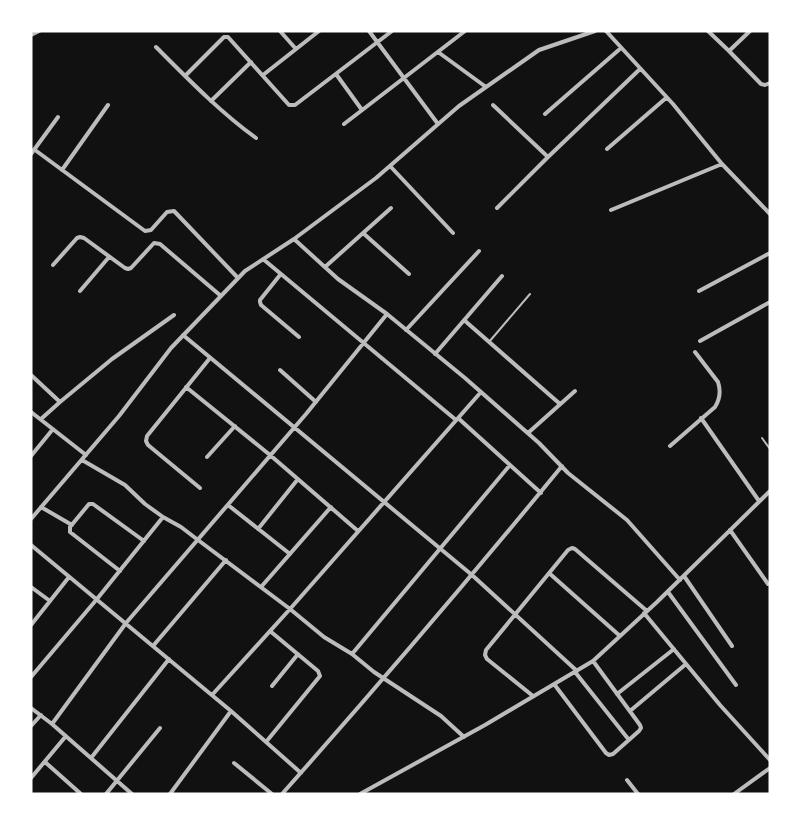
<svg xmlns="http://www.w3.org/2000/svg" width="801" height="825" viewBox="0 0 801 825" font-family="Ubuntu,sans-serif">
	<rect width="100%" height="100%" fill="#111"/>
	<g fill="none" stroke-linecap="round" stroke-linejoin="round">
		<!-- service -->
		<path stroke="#bcbcbc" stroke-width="2" d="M489,342l41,-48
			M762,438l8,11"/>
		<!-- minor -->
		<path stroke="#bcbcbc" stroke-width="4" d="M280,31l16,18
			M369,31l69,93
			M606,31l67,73 49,60 48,50
			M708,31l21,20 32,33 4,1 5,-2
			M31,35l8,-4
			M156,47c32,32 64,65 100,91
			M729,51l21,-20
			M438,52l48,35
			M336,74l26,36
			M263,75l56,-44
			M185,76l39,-39h4l61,68h6l97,-74
			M211,101l40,-39
			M493,105l55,52
			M545,114l76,-66
			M344,124l121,-93
			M607,149l59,-51
			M35,150l110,81 6,-1 16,-18 7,-1 64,67
			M31,154l27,-37
			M390,166l63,67
			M62,170l46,-65
			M497,208l51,-51 92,-88
			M611,210l111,-46
			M363,233l46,41
			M263,259l193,161
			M53,265l24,-27 3,-1 4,1 41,30 3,1 3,-1 23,-25 6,1 61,52
			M325,267l66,-59
			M280,275l-20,25v2l1,3 38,32
			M80,291l29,-34
			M699,291l71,-38
			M387,314l-49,-35 -44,-40 82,-61 83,-72 80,-56 56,-19
			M464,320l96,84
			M406,330l73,-79
			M183,335l289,240 105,96
			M700,341l70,-39
			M435,354l67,-78
			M280,370l36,32
			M31,375l29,27
			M186,387l84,68 88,76
			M31,412l55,43
			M458,418l83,75
			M701,418l58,83
			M41,419l19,-17 52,-43 62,-44
			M528,433l47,-42
			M670,446l45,-39c5,-8 6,-16 3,-25l-23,-30
			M31,456l22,-27
			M207,457l28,-31
			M82,460l43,25 20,19 18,13 18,10 17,13 92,69 34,28 28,17 22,18 67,44 23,21
			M200,488l-52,-43 -2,-4 1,-5 63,-78
			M228,505l62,49
			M41,507l31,18
			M31,519l88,-103 52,-68 74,-77 49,-32
			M258,529l40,-50
			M730,530l38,54
			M31,545l200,166 70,62
			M120,571l-50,-39v-5l19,-23h4l51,37
			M549,573l71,63
			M684,576l48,70
			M31,587l19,14
			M261,587l70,-80
			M668,592l68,93
			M644,613l76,92 50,55
			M31,625l38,-48
			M153,646l73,-86
			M352,654l158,-189
			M575,672l54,68
			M31,677l66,-78 66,-82
			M554,684l52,69 3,2 4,-1 26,-23 2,-3 -1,-3 -47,-64
			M272,686l26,-32
			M617,694l57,-45
			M212,695l78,-86 191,-217
			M533,696l-46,-37 -2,-4 1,-5 82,-100 4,-2 3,1 72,62
			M31,708l21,16
			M630,711l56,-47
			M31,726l10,-11
			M266,742l54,-66 -2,-5 -48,-40
			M91,758l78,-99
			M45,762l36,32
			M234,763l38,31
			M31,778l35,-42
			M627,780l11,14
			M106,794l54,-66
			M132,794l-80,-70 74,-101 180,-209 81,-100 78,64 74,65 29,30 59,47 53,60
			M170,794l61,-83
			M282,794c96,-108 189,-217 280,-328
			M360,794l125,-69 108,-64 64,-59 113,-111
			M734,794l36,-26"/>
	</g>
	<!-- border -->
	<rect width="801" height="825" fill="none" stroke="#ffffff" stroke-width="65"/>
</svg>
